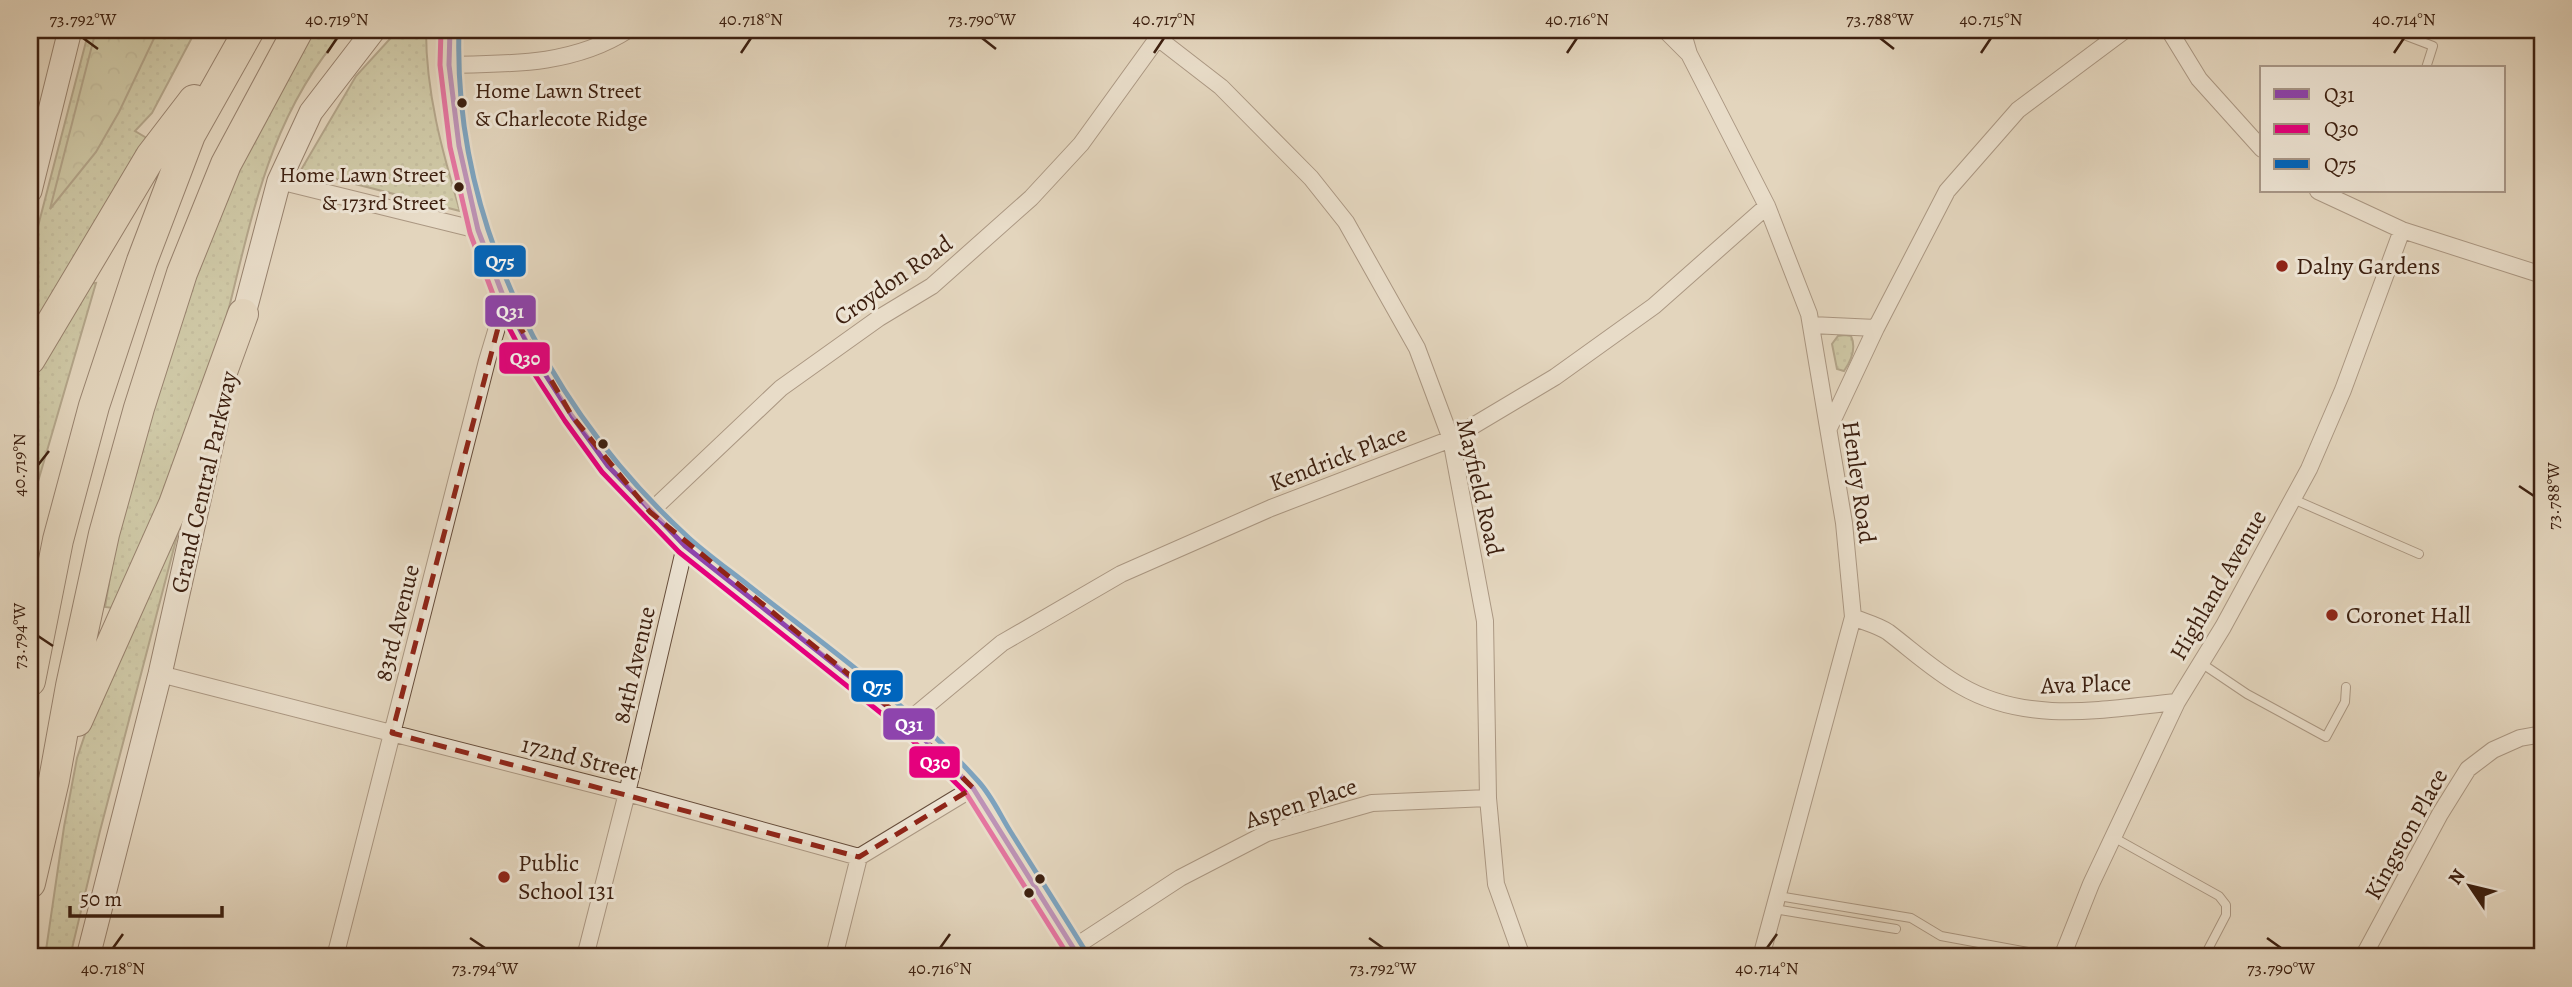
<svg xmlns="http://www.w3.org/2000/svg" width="2572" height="987" viewBox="0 0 2572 987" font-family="Alegreya,serif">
	<defs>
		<pattern id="grass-dots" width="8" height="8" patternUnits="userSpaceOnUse" patternTransform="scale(1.75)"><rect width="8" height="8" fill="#b8bc8e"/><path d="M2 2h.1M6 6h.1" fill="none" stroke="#9fa179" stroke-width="1.8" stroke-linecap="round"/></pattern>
		<pattern id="forest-crowns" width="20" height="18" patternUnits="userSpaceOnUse" patternTransform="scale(1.75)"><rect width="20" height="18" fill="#b8bc8e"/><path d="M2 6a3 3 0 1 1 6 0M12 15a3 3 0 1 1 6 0" fill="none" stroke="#9fa179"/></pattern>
	</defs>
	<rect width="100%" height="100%" fill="#e3d5bd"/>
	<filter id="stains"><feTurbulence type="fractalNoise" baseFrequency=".00286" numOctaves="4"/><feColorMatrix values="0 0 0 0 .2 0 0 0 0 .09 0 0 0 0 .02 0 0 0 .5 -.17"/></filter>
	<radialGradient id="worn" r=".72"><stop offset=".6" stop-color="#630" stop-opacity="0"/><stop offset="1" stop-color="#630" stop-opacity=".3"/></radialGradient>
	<!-- grass -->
	<path fill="url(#grass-dots)" stroke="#7a6e4f" stroke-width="2" d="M89,30h107l-44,83 -17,18 15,9 -120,199v-82z
		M309,30h36c-87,97 -97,219 -132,338 -24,83 -65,161 -100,240l-8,-1 17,-101 75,-237 39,-97z
		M398,30h28c0,63 16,121 34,181l-159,-41 55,-94z
		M96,283l-66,226v-138l55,-87z
		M1845,335l6,1c6,13 0,25 -7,35l-7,-2 -5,-25 6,-8z
		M193,475l-93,356 -30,126h-25l19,-130 13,-69 23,-68z"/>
	<!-- forest -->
	<path fill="url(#forest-crowns)" stroke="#7a6e4f" stroke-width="2" d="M96,30h62l-39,82 -23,40 -46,57z"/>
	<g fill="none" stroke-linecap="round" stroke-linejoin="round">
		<!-- service casing -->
		<g stroke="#664d3b" stroke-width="10">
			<path id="service" d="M2391,30l42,16 -7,22
				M2293,499l126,55
				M2201,663l46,31 79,43 19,-35 1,-15
				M2113,837l106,59 7,9v10l-22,42
				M1778,896l133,22 30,18 114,21
				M1774,909l122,20"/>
		</g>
		<!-- minor casing -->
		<g stroke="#664d3b" stroke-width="18">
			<path id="minor" d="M450,30l-1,35 10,81 19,84 27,71 31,59 36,56 36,50 42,46 35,34 222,176 66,66 106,169
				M1665,30l23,23
				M1682,30l7,24 78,152 42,108 35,209 9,94 -92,340
				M2169,30l30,49 63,70
				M1159,39l62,48 90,91 35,44 71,126 34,91 34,182 3,177 8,86 26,73
				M449,65c62,-1 125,0 179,-35
				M279,181l199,49
				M2318,191l84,39 140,45
				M1811,325l65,3
				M1829,428l47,-100 71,-137 71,-81 107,-80
				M650,512l131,-124 98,-70 53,-32 99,-88 50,-54 81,-112
				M1853,617c11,5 25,8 35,15 25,19 45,38 73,54 67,39 143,23 216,16
				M160,674l467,119 232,64 114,-69
				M907,722l95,-79 119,-69 150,-66 180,-69 104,-62 99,-71 113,-100
				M1073,948l107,-70 87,-45 105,-30 116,-5
				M335,957l152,-596 18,-60
				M585,957l42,-164 58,-247
				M834,957l25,-100
				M2062,957l29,-73 86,-182 46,-75 86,-158 34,-79 59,-160
				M2363,957l77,-143 28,-45 25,-19 27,-12 22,-4"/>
		</g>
		<!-- secondary casing -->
		<g stroke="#3d2010" stroke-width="25">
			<path id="secondary" d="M30,191l40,-161
				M240,329l39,-148 32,-69 63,-82
				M88,957l72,-283 57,-254"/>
		</g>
		<!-- motorway casing -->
		<g stroke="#3d2010" stroke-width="32">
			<path id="motorway" d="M30,359l121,-203 43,-56
				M30,681l28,-141 36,-134 48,-145 48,-126 59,-105
				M77,721l97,-217 69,-190
				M30,883l24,-103 17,-94 33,-152 35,-126 43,-135 44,-109 72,-134"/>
		</g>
		<!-- service -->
		<use href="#service" stroke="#ede4d4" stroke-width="8"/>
		<!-- minor -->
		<use href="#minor" stroke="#ede4d4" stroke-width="16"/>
		<!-- secondary -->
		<use href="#secondary" stroke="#ede4d4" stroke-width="23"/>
		<!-- motorway -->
		<use href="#motorway" stroke="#e3d5bd" stroke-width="30"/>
		<!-- bus-1 casing -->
		<g stroke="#ede4d4" stroke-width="10">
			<path id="bus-1" d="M450,30l-1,35 10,81 19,84 27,71 31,59 36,56 36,50 77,80 222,176 66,66 106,169"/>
		</g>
		<!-- bus-2 casing -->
		<g stroke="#ede4d4" stroke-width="10">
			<path id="bus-2" d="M441,30l-1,35 10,82 20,86 27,72 31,59 37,57 37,51 77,80 222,177 65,64 103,164"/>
		</g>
		<!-- bus-3 casing -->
		<g stroke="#ede4d4" stroke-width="10">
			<path id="bus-3" d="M459,30c-6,193 90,380 230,508 19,17 40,32 59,47 79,62 163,121 230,196 14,15 23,36 34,53 25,40 50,79 74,118"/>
		</g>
		<!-- bus-1 -->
		<use href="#bus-1" stroke="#8e44ad" stroke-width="5"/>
		<!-- bus-2 -->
		<use href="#bus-2" stroke="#e5007d" stroke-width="5"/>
		<!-- bus-3 -->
		<use href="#bus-3" stroke="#0065bd" stroke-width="5"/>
	</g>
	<!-- marked area -->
	<path d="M0 0H2572V987H0ZM505,301l67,115 78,96 257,210 66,66 -114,69 -467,-124z" fill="#e3d5bd" fill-opacity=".55" fill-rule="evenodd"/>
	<path fill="none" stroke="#8f2418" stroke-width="5" stroke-dasharray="14 9" stroke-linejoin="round" d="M505,301l67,115 78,96 257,210 66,66 -114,69 -467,-124z"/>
	<!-- ticks -->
	<path fill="none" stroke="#3d2010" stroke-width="2.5" d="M83,38l15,11M982,38l14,11M1880,38l14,11M327,53l10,-15M741,53l10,-15M1154,53l10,-15M1567,53l10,-15M1981,53l10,-15M2394,53l10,-15M38,465l11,-14M2519,486l15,10M38,636l15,10M470,938l15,10M1369,938l14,10M2267,938l14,10M113,948l10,-14M940,948l10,-14M1767,948l10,-14"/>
	<!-- markers -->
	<g fill="#3d2010" stroke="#ede4d4" stroke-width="2.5">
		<circle cx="462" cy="103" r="6"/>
		<circle cx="459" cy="187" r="6"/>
		<circle cx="603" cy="444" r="6"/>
		<circle cx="1040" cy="879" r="6"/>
		<circle cx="1029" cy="893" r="6"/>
	</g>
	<g fill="#8f2418" stroke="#ede4d4" stroke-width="2.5">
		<circle cx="2282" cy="266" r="7"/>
		<circle cx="2332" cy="615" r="7"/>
		<circle cx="504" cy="877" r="7"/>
	</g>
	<g text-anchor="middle" stroke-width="6" stroke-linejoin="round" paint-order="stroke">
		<!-- bus labels -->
		<g font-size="22" fill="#3d2010" stroke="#ede4d4" text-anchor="start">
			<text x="475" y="98">Home Lawn Street<tspan x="475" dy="28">&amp; Charlecote Ridge</tspan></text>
			<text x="446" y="182" text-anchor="end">Home Lawn Street<tspan x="446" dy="28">&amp; 173rd Street</tspan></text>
		</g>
		<!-- poi labels -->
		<g font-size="24" fill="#3d2010" stroke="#ede4d4" text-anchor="start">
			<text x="2296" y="274">Dalny Gardens</text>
			<text x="2346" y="623">Coronet Hall</text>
			<text x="518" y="871">Public<tspan x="518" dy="28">School 131</tspan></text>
		</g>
		<!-- street labels -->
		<g font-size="24" fill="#3d2010" stroke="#ede4d4">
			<text transform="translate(893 280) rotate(-35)" y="8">Croydon Road</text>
			<text transform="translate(1338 458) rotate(-21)" y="8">Kendrick Place</text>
			<text transform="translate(204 482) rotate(-77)" y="8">Grand Central Parkway</text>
			<text transform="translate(1859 482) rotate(82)" y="8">Henley Road</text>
			<text transform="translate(1480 487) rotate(77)" y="8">Mayfield Road</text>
			<text transform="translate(2218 585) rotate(-60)" y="8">Highland Avenue</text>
			<text transform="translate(397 623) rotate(-76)" y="8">83rd Avenue</text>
			<text transform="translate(634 665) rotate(-77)" y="8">84th Avenue</text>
			<text transform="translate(2086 684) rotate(-2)" y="8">Ava Place</text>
			<text transform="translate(580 758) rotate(14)" y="8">172nd Street</text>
			<text transform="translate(1301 803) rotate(-18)" y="8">Aspen Place</text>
			<text transform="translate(2406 834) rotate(-61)" y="8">Kingston Place</text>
		</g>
	</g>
	<g stroke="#ede4d4" stroke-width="2.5">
		<rect x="473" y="244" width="54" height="34" rx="7" fill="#0065bd"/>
		<rect x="484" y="294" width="53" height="34" rx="7" fill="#8e44ad"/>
		<rect x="498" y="341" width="53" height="34" rx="7" fill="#e5007d"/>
		<rect x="850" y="669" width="54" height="34" rx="7" fill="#0065bd"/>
		<rect x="882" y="707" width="54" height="34" rx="7" fill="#8e44ad"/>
		<rect x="908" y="745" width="53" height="34" rx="7" fill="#e5007d"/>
	</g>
	<g font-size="19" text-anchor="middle" font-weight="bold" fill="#fff">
		<text x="500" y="268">Q75</text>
		<text x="510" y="318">Q31</text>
		<text x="525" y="365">Q30</text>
		<text x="877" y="693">Q75</text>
		<text x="909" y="731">Q31</text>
		<text x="935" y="769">Q30</text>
	</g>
	<!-- margin -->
	<rect width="2572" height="987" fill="none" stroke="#e3d5bd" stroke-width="77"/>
	<!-- legend -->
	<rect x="2260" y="66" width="245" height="126" fill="#ede4d4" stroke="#a79686" stroke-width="2"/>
	<rect x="2274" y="89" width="35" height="10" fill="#8e44ad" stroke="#a79686" stroke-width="2"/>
	<text x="2324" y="102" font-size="21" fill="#3d2010">Q31</text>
	<rect x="2274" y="124" width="35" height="10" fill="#e5007d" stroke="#a79686" stroke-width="2"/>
	<text x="2324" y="136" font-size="21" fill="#3d2010">Q30</text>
	<rect x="2274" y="159" width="35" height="10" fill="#0065bd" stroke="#a79686" stroke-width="2"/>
	<text x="2324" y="172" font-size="21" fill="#3d2010">Q75</text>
	<!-- north arrow -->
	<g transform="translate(2470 886) rotate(305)" stroke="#ede4d4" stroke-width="5" paint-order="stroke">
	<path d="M0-5L12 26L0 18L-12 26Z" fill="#3d2010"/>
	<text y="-10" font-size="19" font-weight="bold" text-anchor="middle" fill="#3d2010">N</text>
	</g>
	<!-- scale -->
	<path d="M70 906v10h152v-10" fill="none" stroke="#3d2010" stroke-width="3.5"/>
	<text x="80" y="906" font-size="21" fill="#3d2010" stroke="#ede4d4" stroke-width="5" paint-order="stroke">50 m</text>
	<rect x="38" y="38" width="2496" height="910" fill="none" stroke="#3d2010" stroke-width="2.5"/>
	<g font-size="18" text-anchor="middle" fill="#3d2010">
		<text x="83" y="25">73.792°W</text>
		<text x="337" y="25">40.719°N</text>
		<text x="751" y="25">40.718°N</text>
		<text x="982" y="25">73.790°W</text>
		<text x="1164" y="25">40.717°N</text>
		<text x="1577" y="25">40.716°N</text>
		<text x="1880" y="25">73.788°W</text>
		<text x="1991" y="25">40.715°N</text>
		<text x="2404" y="25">40.714°N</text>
		<text transform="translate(19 465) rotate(-90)" y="6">40.719°N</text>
		<text transform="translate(2553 496) rotate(-90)" y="6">73.788°W</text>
		<text transform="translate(19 636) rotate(-90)" y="6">73.794°W</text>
		<text x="113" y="974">40.718°N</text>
		<text x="485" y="974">73.794°W</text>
		<text x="940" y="974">40.716°N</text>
		<text x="1383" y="974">73.792°W</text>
		<text x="1767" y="974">40.714°N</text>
		<text x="2281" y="974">73.790°W</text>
	</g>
	<rect width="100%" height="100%" filter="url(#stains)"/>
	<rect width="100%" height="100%" fill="url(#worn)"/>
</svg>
